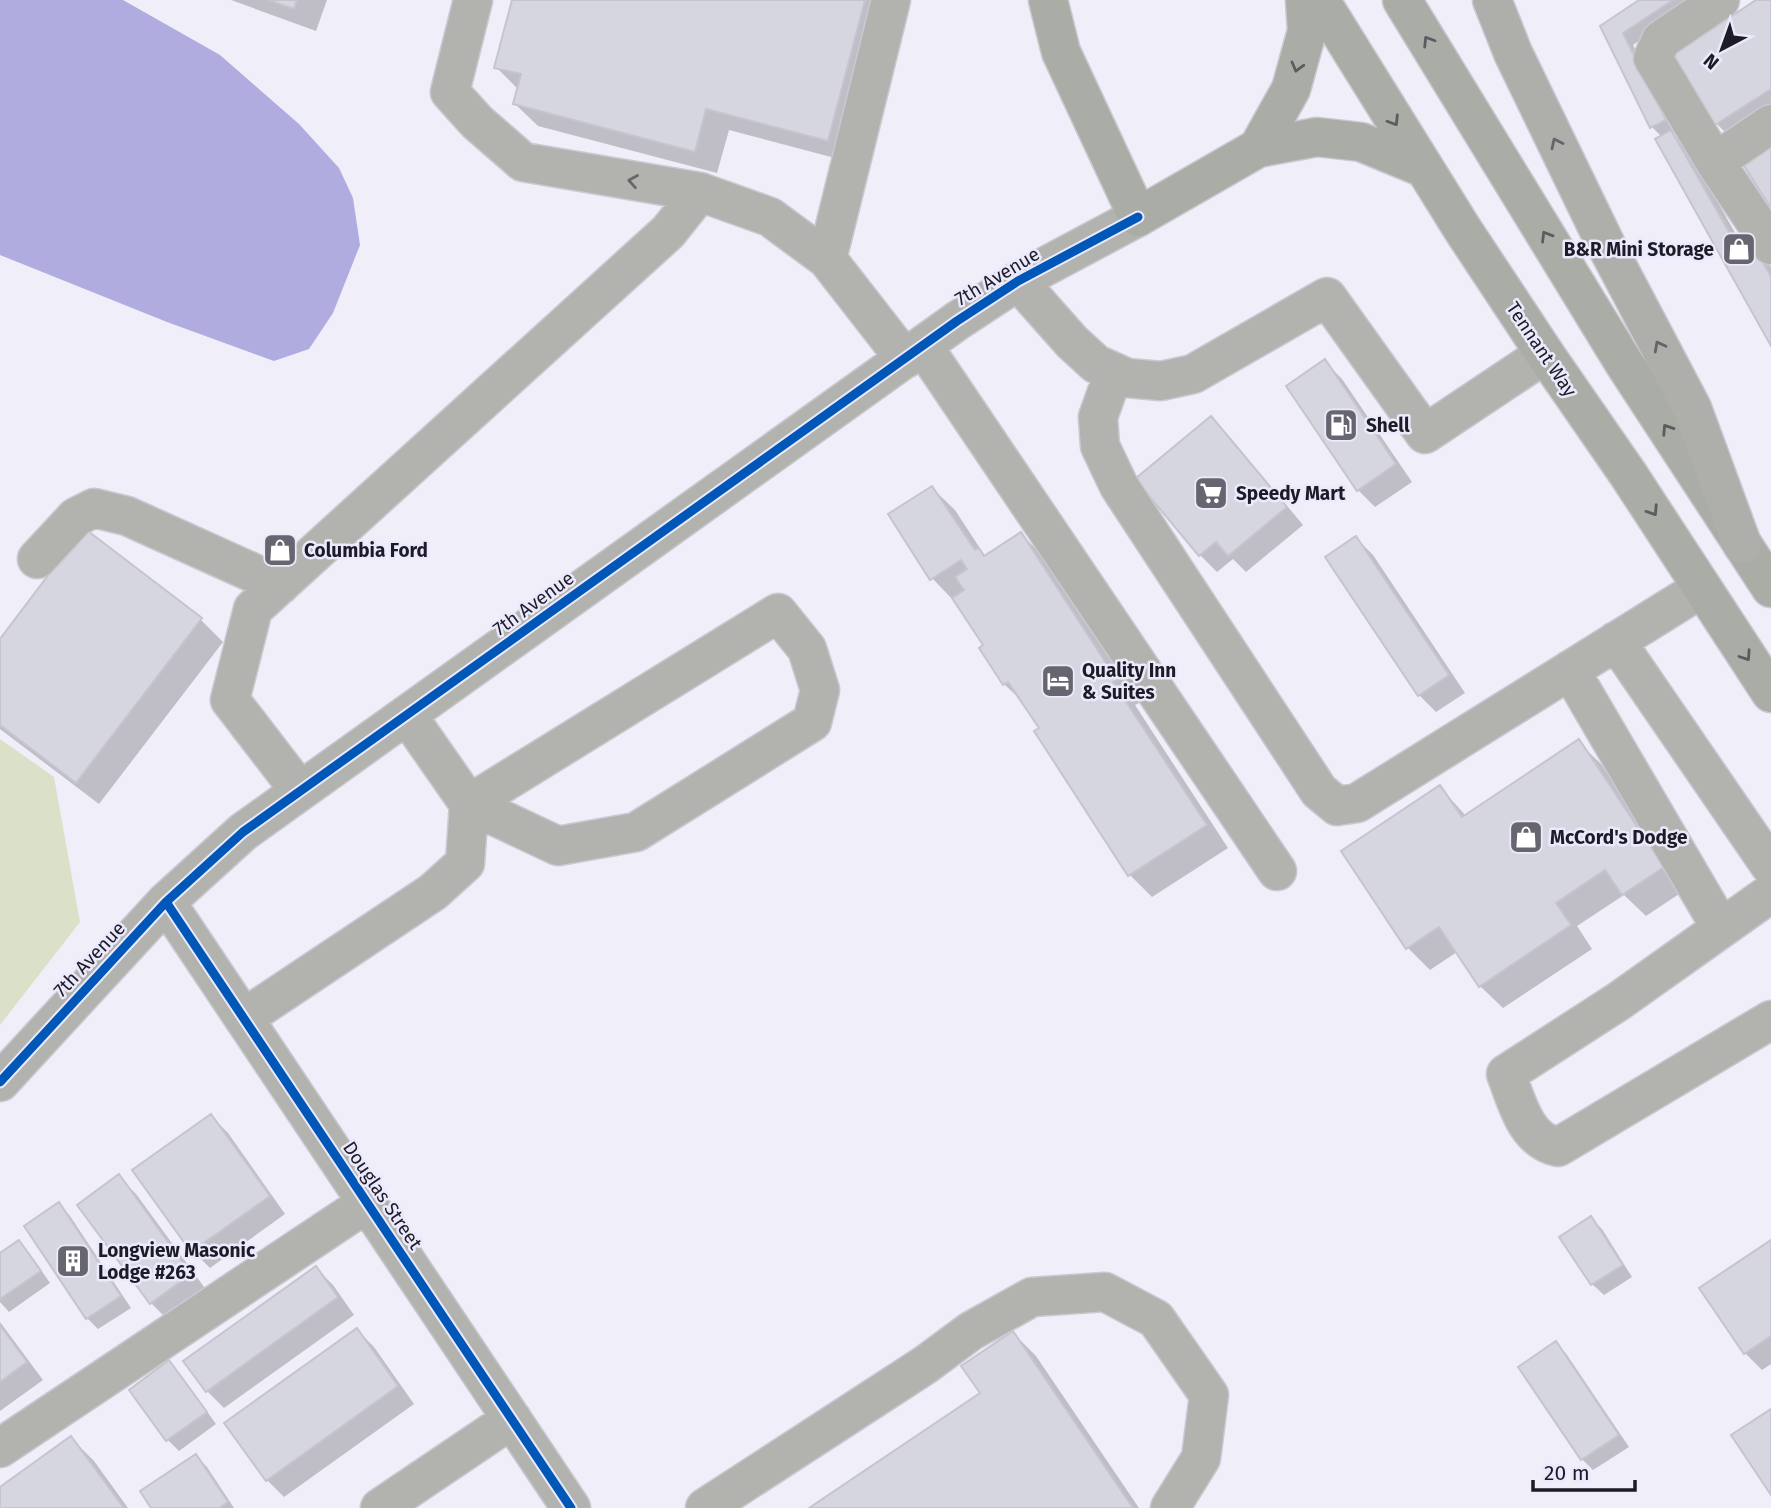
<svg xmlns="http://www.w3.org/2000/svg" width="1771" height="1508" viewBox="0 0 1771 1508" font-family="'Fira Sans',sans-serif">
	<rect width="100%" height="100%" fill="#efeef9"/>
	<!-- green -->
	<path fill="#dbe1c8" d="M0,739l54,38 26,145 -80,103z"/>
	<!-- water -->
	<path fill="#b0ace0" d="M0,0h123l97,55 79,69 40,44 14,30 7,47 -27,68 -24,36 -35,12 -107,-39 -167,-67z"/>
	<!-- shadow -->
	<path fill="#0003" d="M231,0h96l-11,31z
		M513,0h380l-43,162 -121,-32 -12,43 -179,-47 -23,-22 4,-14 -23,-23z
		M1642,0h58l-67,45 43,87 -4,1 16,16 50,89 24,13 9,16v76l-109,-206 -10,-10 -50,-100z
		M1759,0h12v117l-37,24 -17,-17 -45,-66z
		M1325,362l17,17 70,103 -37,25 -17,-17z
		M1211,418l17,17 75,90 -57,47 -13,-13 -16,13 -17,-17z
		M932,488l23,22 30,46 36,-22 23,23 95,146 -4,2 93,143 -76,49 -22,-22 -104,-170 -22,-21 -18,-38 -32,-45 -22,-23z
		M1356,538l17,17 92,138 -29,19 -17,-17z
		M200,619l23,23 -124,162 -99,-75v-88z
		M1578,742l23,22 84,126 -39,26 -22,-21 -47,31 15,23 -89,59 -23,-22 -23,-34 -27,18 -22,-22 32,-161 26,29z
		M211,1116l17,17 57,81 -75,54 -17,-17 -58,-80z
		M119,1177l17,17 71,97 -39,29 -17,-17z
		M59,1204l11,12 61,92 -33,21 -11,-11z
		M1590,1218l12,11 30,48 -28,18 -12,-11z
		M19,1242l11,12 20,29 -41,29 -9,-10v-47z
		M1771,1243v121l-9,6 -17,-17 -43,-65z
		M316,1268l17,17 21,30 -130,93 -17,-17 -21,-30z
		M0,1322l43,58 -43,31z
		M357,1330l17,17 40,57 -130,93 -17,-17z
		M1013,1333l23,23 103,152h-327l170,-115z
		M1556,1343l11,12 62,92 -36,23 -11,-11z
		M169,1363l11,11 36,50 -37,27 -12,-12z
		M71,1438l23,23 34,47h-128v-19z
		M196,1456l11,11 27,41h-81z"/>
	<!-- building -->
	<path fill="#d6d6e0" stroke="#c5c4cf" stroke-width="2" d="M268,0h29l-3,9z
		M512,0h353l-37,141 -122,-32 -11,43 -182,-48 8,-30 -27,-6z
		M1639,0h34l-50,33 43,87 -16,8 -50,-102z
		M1756,0h15v89l-56,36 -45,-68z
		M1671,130l62,109 13,-7 25,45v69l-116,-207z
		M1771,141v67l-30,-47z
		M1325,359l71,105 -39,27 -71,-105z
		M1211,416l76,91 -59,49 -12,-14 -17,14 -64,-77z
		M932,486l43,64 4,-2 5,8 37,-24 96,148 -4,2 94,143 -79,51 -94,-145 5,-3 -31,-46 -5,3 -24,-37 4,-3 -31,-47 12,-8 -9,-13 12,-8 -6,-9 -31,20 -42,-66z
		M84,528l118,90 -126,165 -76,-58v-86z
		M1356,536l93,139 -31,21 -93,-139z
		M1579,739l85,128 -42,28 -17,-25 -49,33 15,22 -92,62 -40,-60 -33,22 -65,-98 99,-66 22,32z
		M211,1114l59,82 -79,56 -59,-82z
		M119,1174l72,100 -41,30 -73,-99z
		M59,1202l62,94 -35,23 -62,-93z
		M1591,1216l32,49 -32,20 -32,-48z
		M19,1240l22,31 -41,28v-46z
		M1771,1240v96l-27,18 -45,-66z
		M316,1266l22,31 -132,95 -23,-31z
		M0,1325l27,37 -27,20z
		M357,1328l41,58 -132,95 -42,-58z
		M1013,1331l120,177h-324l171,-115 -19,-27z
		M1556,1341l63,94 -38,25 -63,-93z
		M169,1360l38,52 -41,29 -37,-51z
		M1771,1409v86l-40,-60z
		M71,1436l53,72h-124v-21z
		M196,1454l32,48 -9,6h-68l-11,-17z"/>
	<g fill="none" stroke-linecap="round" stroke-linejoin="round">
		<!-- minor casing -->
		<g stroke="#cac9d2" stroke-width="41">
			<path id="minor" d="M473,0l-23,92 27,30 46,40 177,30
				M1720,0l-59,40 -8,18 62,104 56,83
				M1715,162l56,-38
				M827,259l64,-259
				M1018,281l54,61 24,22 31,14 34,3 32,-7 134,-77 98,137 120,-80
				M923,346l354,525
				M1114,372l-16,45 2,29 19,40 200,305 18,15 20,-3 345,-215
				M37,559l39,-42 18,-9 33,8 153,69
				M1616,641l155,226
				M1570,670l151,258
				M300,791l-70,-91 23,-91 415,-377 32,-40 70,25 57,42 78,100
				M1771,893l-152,108 -113,73c11,28 19,66 52,73l213,-127
				M166,902l405,606
				M244,1018l189,-126 32,-29 4,-59 309,-191 29,36 13,41 -8,32 -176,110 -78,14 -89,-42 -62,-89
				M0,1082l166,-180 77,-70 714,-511 61,-40 120,-64
				M0,1448l367,-245
				M380,1508l132,-89
				M705,1508l220,-143 46,-34 61,-34 73,-5 51,27 53,76 -8,63 -31,50"/>
		</g>
		<!-- major casing -->
		<g stroke="#cac9d2" stroke-width="41">
			<path id="major" d="M1048,0l13,52 77,165 120,-69 59,-11 44,5 63,26
				M1320,0l143,230 82,124 83,120 143,219
				M1402,0l222,363 147,225
				M1258,148l33,-59 16,-58 -2,-31"/>
		</g>
		<!-- highway casing -->
		<g stroke="#cac9d2" stroke-width="41">
			<path id="highway" d="M1492,0l21,53 93,192 86,163 50,136"/>
		</g>
		<!-- minor -->
		<use href="#minor" stroke="#b2b3ae" stroke-width="38"/>
		<!-- major -->
		<use href="#major" stroke="#aaaca6" stroke-width="38"/>
		<!-- highway -->
		<use href="#highway" stroke="#aeaeab" stroke-width="38"/>
		<!-- cycleway casing -->
		<g stroke="#ebeafd" stroke-width="13">
			<path id="cycleway" d="M166,902l405,606
				M0,1082l166,-180 77,-70 714,-511 61,-40 120,-64"/>
		</g>
		<!-- cycleway -->
		<use href="#cycleway" stroke="#0057b8" stroke-width="9"/>
	</g>
	<!-- one-way arrows -->
	<defs><path id="oneway-chevron" d="M-2-3.5L2.5 0L-2 3.5" fill="none" stroke-width="1.6" stroke-linecap="round" stroke-linejoin="round" transform="scale(1.75)"/></defs>
	<g stroke="#5c5c60">
		<use href="#oneway-chevron" transform="translate(1428 41) rotate(-122)"/>
		<use href="#oneway-chevron" transform="translate(1297 67) rotate(105)"/>
		<use href="#oneway-chevron" transform="translate(1394 121) rotate(58)"/>
		<use href="#oneway-chevron" transform="translate(1546 236) rotate(-121)"/>
		<use href="#oneway-chevron" transform="translate(1667 429) rotate(-123)"/>
		<use href="#oneway-chevron" transform="translate(1653 511) rotate(57)"/>
		<use href="#oneway-chevron" transform="translate(1746 656) rotate(56)"/>
	</g>
	<g stroke="#656468">
		<use href="#oneway-chevron" transform="translate(1556 143) rotate(-116)"/>
		<use href="#oneway-chevron" transform="translate(1659 346) rotate(-118)"/>
	</g>
	<use stroke="#67676a" href="#oneway-chevron" transform="translate(633 181) rotate(-170)"/>
	<!-- icons -->
	<defs>
		<g id="shop-square" transform="scale(1.75)"><rect x="-9" y="-9" width="18" height="18" rx="4" fill="#666570" stroke="#ebeafd"/><path d="M-5-2.5h2.3a2.7 3.5 0 0 1 5.4 0H5L5.5 6h-11ZM-1.5-2.5h3a1.5 2.3 0 0 0-3 0Z" fill="#fff"/></g>
		<g id="fuel-square" transform="scale(1.75)"><rect x="-9" y="-9" width="18" height="18" rx="4" fill="#666570" stroke="#ebeafd"/><path d="M-5.5-6h7V0h2V4h1.3V-2.5L3-4.5l.8-.8L6-3V5H2.5V1h-1V6h-7ZM-4.2-4.7v3.2H.2V-4.7Z" fill="#fff"/></g>
		<g id="supermarket-square" transform="scale(1.75)"><rect x="-9" y="-9" width="18" height="18" rx="4" fill="#666570" stroke="#ebeafd"/><path d="M-6-5.5h2.5l.6 2H6L4.5 2H-2.5L-4.4-4H-6ZM-1.5 3.2a1.3 1.3 0 1 0 .1 0ZM3 3.2a1.3 1.3 0 1 0 .1 0Z" fill="#fff"/></g>
		<g id="hotel-square" transform="scale(1.75)"><rect x="-9" y="-9" width="18" height="18" rx="4" fill="#666570" stroke="#ebeafd"/><path d="M-6-4.5h1.5V1H6V5H4.5V3h-9V5H-6ZM-4 0a1.8 1.8 0 1 1 3.6 0ZM.5 0V-2.5h3Q6-2.5 6 0Z" fill="#fff"/></g>
		<g id="building-square" transform="scale(1.75)"><rect x="-9" y="-9" width="18" height="18" rx="4" fill="#666570" stroke="#ebeafd"/><path d="M-4-6H4V6H1V3H-1V6H-4ZM-2.5-4.3h1.7v1.8h-1.7ZM.8-4.3h1.7v1.8H.8ZM-2.5-1h1.7V.8h-1.7ZM.8-1h1.7V.8H.8Z" fill="#fff"/></g>
	</defs>
	<g fill-rule="evenodd">
		<use href="#shop-square" x="1739" y="249"/>
		<use href="#fuel-square" x="1341" y="425"/>
		<use href="#supermarket-square" x="1211" y="493"/>
		<use href="#shop-square" x="280" y="550"/>
		<use href="#hotel-square" x="1058" y="681"/>
		<use href="#shop-square" x="1526" y="837"/>
		<use href="#building-square" x="73" y="1261"/>
	</g>
	<g text-anchor="middle" stroke-width="5" stroke-linejoin="round" paint-order="stroke">
		<!-- poi labels -->
		<g font-size="19" font-weight="bold" fill="#1c1b26" stroke="#ebeafd" text-anchor="start">
			<text x="1714" y="256" text-anchor="end">B&amp;R Mini Storage</text>
			<text x="1366" y="432">Shell</text>
			<text x="1236" y="500">Speedy Mart</text>
			<text x="304" y="557">Columbia Ford</text>
			<text x="1082" y="677">Quality Inn<tspan x="1082" dy="22">&amp; Suites</tspan></text>
			<text x="1550" y="844">McCord's Dodge</text>
			<text x="98" y="1257">Longview Masonic<tspan x="98" dy="22">Lodge #263</tspan></text>
		</g>
		<!-- street labels -->
		<g font-size="19" fill="#1c1b26" stroke="#ebeafd">
			<text transform="translate(997 276) rotate(-31)" y="7">7th Avenue</text>
			<text transform="translate(1542 349) rotate(56)" y="7">Tennant Way</text>
			<text transform="translate(533 603) rotate(-36)" y="7">7th Avenue</text>
			<text transform="translate(89 959) rotate(-47)" y="7">7th Avenue</text>
			<text transform="translate(383 1195) rotate(56)" y="7">Douglas Street</text>
		</g>
	</g>
	<!-- north arrow -->
	<g transform="translate(1722 49) rotate(221)" stroke="#ebeafd" stroke-width="5" paint-order="stroke">
	<path d="M0-5L12 26L0 18L-12 26Z" fill="#1c1b26"/>
	<text y="-10" font-size="19" font-weight="bold" text-anchor="middle" fill="#1c1b26">N</text>
	</g>
	<!-- scale -->
	<path d="M1533 1480v10h102v-10" fill="none" stroke="#1c1b26" stroke-width="3.5"/>
	<text x="1544" y="1480" font-size="21" fill="#1c1b26" stroke="#ebeafd" stroke-width="5" paint-order="stroke">20 m</text>
</svg>
